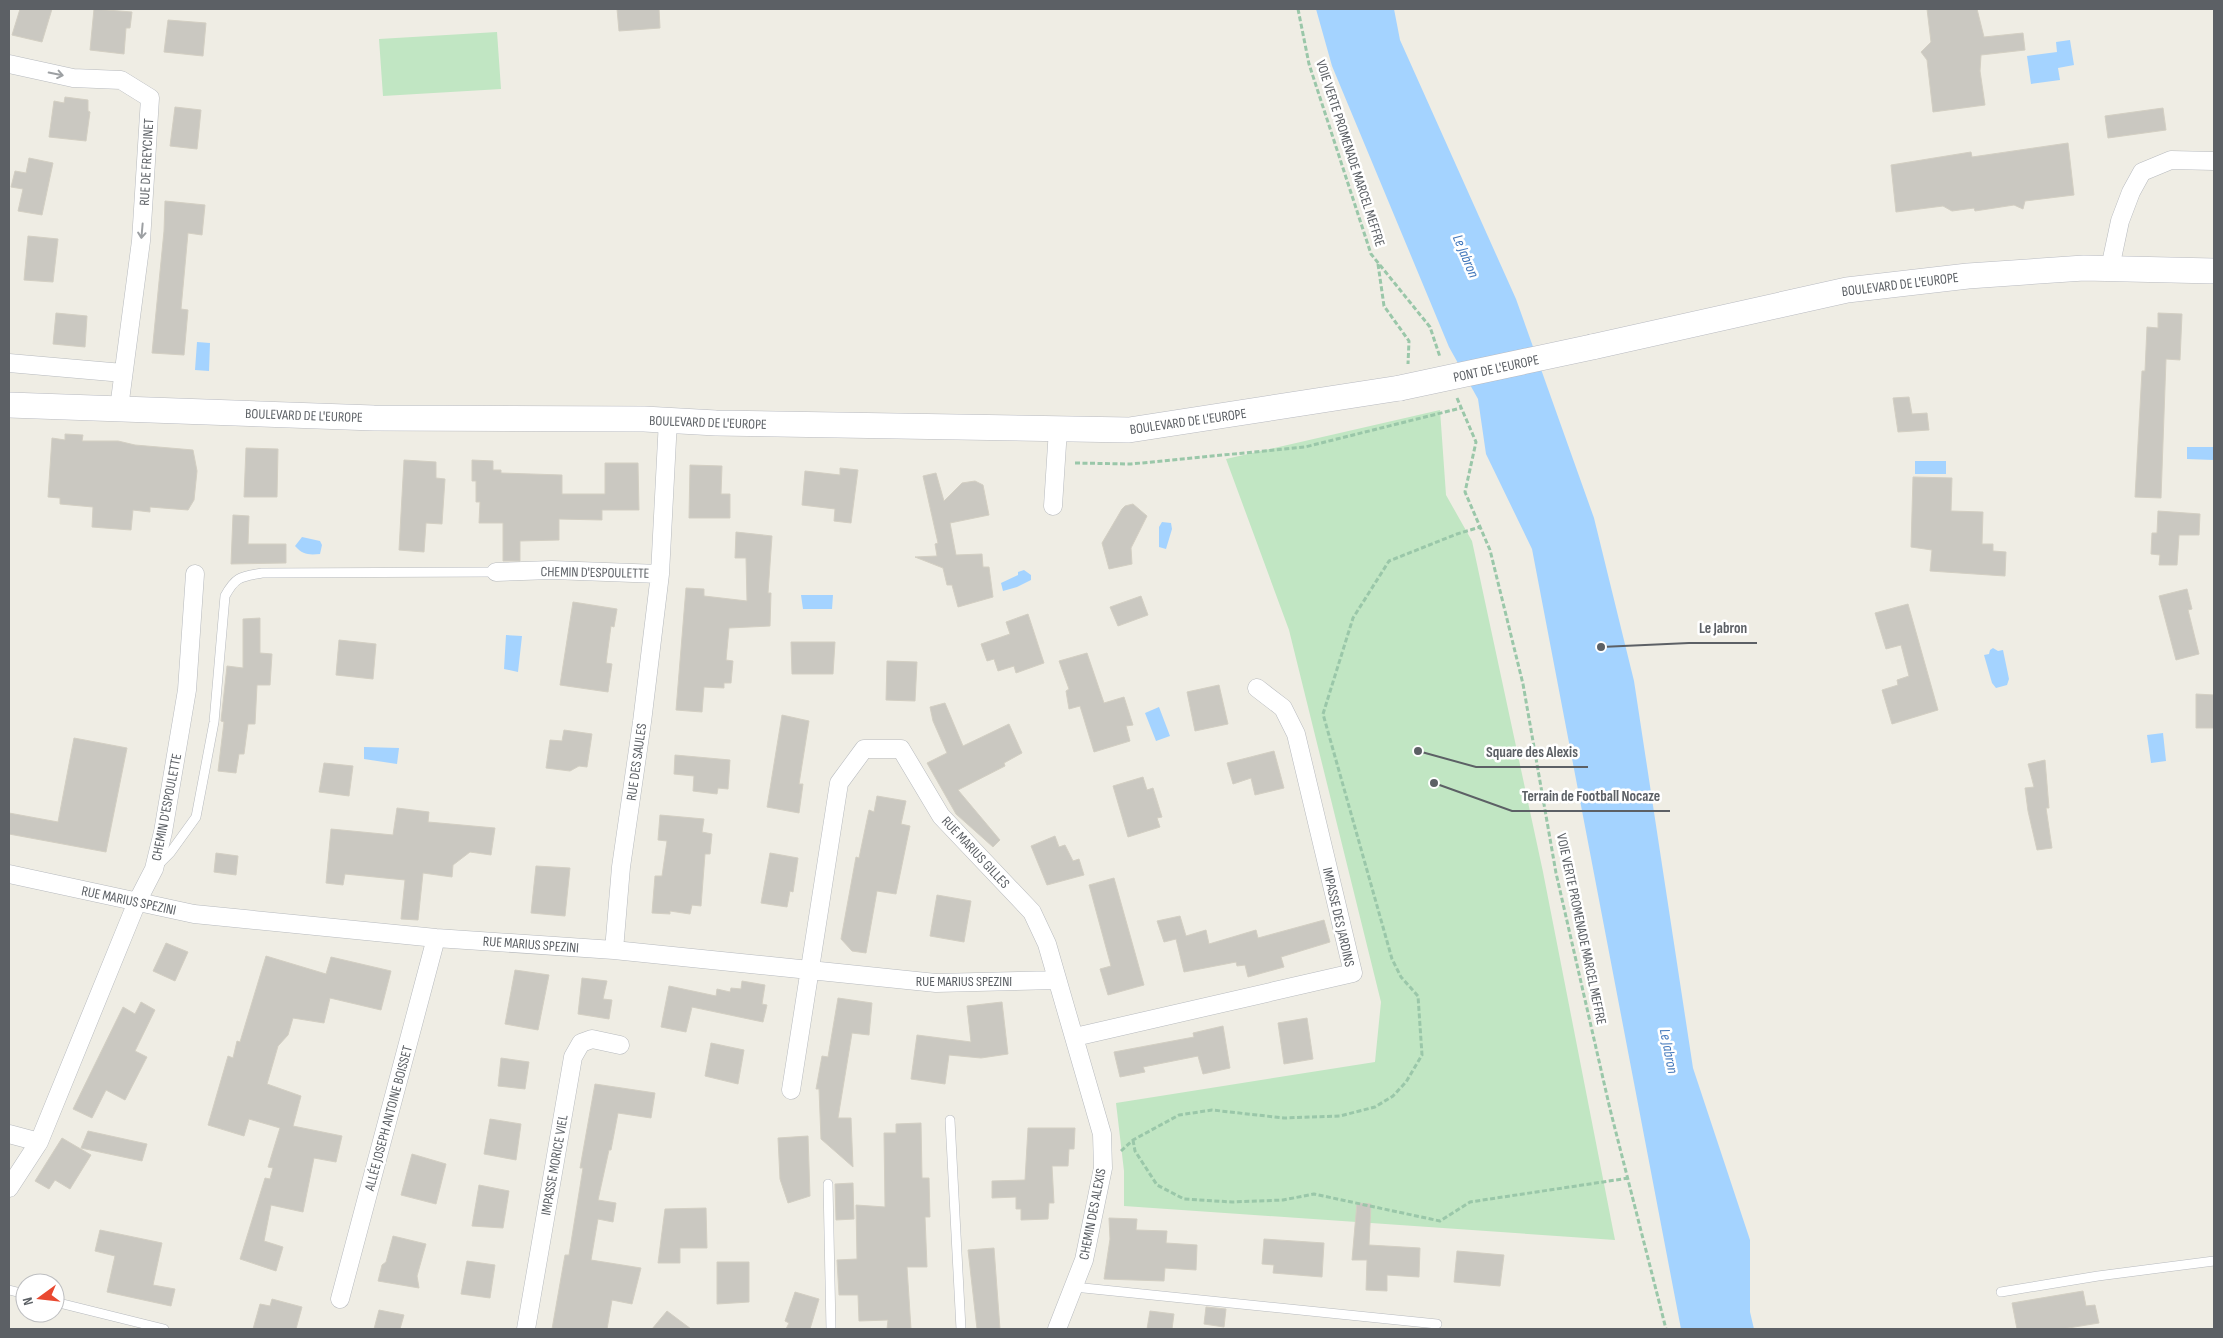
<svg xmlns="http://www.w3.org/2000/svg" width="2223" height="1338" viewBox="0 0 2223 1338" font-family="'Sofia Sans Condensed',sans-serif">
	<rect width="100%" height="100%" fill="#efede4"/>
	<!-- green -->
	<path fill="#c1e6c3" d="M497,32l4,57 -118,7 -4,-57z
		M1440,410l6,85 26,46 71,331 72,368 -491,-34v-35l-8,-68 259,-41 6,-60 -92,-372 -63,-171z"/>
	<!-- water -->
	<path fill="#a4d3ff" d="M1316,9h78l6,31 116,259 78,219 40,163 59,387 57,172v72l4,17h-73l-149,-780 -46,-95 -8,-55 -29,-52 -117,-281z
		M2070,40l4,25 -16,3 2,12 -29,4 -4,-28 30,-4 -1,-10z
		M197,342l13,1 -1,28 -14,-1z
		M2187,447h27v13l-27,-1z
		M1915,461h31v13h-31z
		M1162,522l9,1 1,6 -6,20 -7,-2v-20z
		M302,537l18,4 2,4 -2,9c-11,1 -17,1 -25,-8z
		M1024,570l7,5v5l-14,7 -14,4 -2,-8 17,-8v-3z
		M801,595h32l-1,14h-29z
		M506,635l16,1 -4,36 -14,-3z
		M1993,648l5,3 5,-1 6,29 -2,6 -11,3 -4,-5 -8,-28 5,-1 1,-4z
		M1159,707l11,29 -14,5 -11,-28z
		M2163,733l3,28 -15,2 -4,-28z
		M364,747l35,1 -2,16 -33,-5z"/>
	<!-- building -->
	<path fill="#cac8c1" stroke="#d3cfc3" d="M20,9h32l-10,33 -30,-7z
		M94,9l38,3 -2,16h-4l-2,26 -34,-4z
		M617,9h42l1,19 -41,3z
		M1927,9h50l7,28 39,-4 2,17 -44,5 -1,16 5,34 -52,7 -6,-52 -6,-8 10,-10z
		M168,20l38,3 -3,33 -39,-4z
		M65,97l23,3v11l2,1 -4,29 -37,-4 5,-36 10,2z
		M175,107l26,3 -4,39 -27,-3z
		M2163,108l3,22 -58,8 -3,-22z
		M2068,143l6,52 -49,6 -2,8 -9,-4 -39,6 -1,-3 -22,3 -9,-5 -47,6 -5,-47 80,-13 1,5z
		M29,158l24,5 -11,52 -24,-4 5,-22 -12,-2 4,-16 11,2z
		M165,201l40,4 -3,30 -14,-2 -7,76 7,1 -4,45 -32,-2 12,-122z
		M28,236l30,3 -5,43 -29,-2z
		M56,313l31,3 -2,31 -32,-3z
		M2158,313l24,1 -2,46 -14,-1 -5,139 -26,-1 7,-126h3l2,-44 11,1z
		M1909,397l3,17 15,-1 2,17 -31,2 -5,-34z
		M65,434l18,1 -1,6h36l17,4 58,5 4,21 -3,29 -6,10 -38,-3v5l-17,-2 -2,20 -39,-3 1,-20 -33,-3v-6l-12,-1 4,-59 13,2z
		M246,448l32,1 -1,48h-33z
		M404,460l32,2v16l9,1 -3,45 -16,-1 -2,29 -25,-2z
		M472,460l21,1v9h8v3l61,2v19h43v-31h33l1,47h-37v10l-43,-1v21l-39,1v20h-17v-38h-24l1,-21h-4v-21h-4z
		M690,465l32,1 -1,28h9v24h-41z
		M840,468l18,2 -7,53 -17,-2 1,-12 -33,-4 3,-34 35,4z
		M936,473l8,28 18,-18 13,-2 8,4 6,30 -39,8 6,32 26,-1 1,13h6l4,30 -35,10 -6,-22h-5l-4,-17 -28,-11 22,-1 -2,-12 3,-1 -15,-67z
		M1913,477l39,1 -1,33 32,1 -1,32h11v7l13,1 -1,24 -75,-5 2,-21 -21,-3z
		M1133,504l14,12 -16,32 1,16 -23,5 -7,-26 20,-34 3,-3z
		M2158,511l42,3 -1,21h-20l-2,30h-18l1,-10 -9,-1 1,-21h5z
		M233,515l16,1 -1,28h38v19l-55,1z
		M736,532l36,4 -4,57h3l-1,33 -41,2 -3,32 7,1 -2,22h-7v5l-20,-1 -2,25 -26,-2 10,-122 18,1v7l43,5 -1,-43h-11z
		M2187,589l5,20 -4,1 11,44 -23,6 -17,-64z
		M1141,596l7,19 -30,11 -8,-19z
		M573,602l44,7 -3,18 -3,-1 -5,37 6,1 -4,28 -48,-7z
		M1908,604l30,106 -46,14 -10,-34 16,-5 -1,-5 12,-4 -8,-31 -15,4 -11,-36z
		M1028,614l16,49 -28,10 -2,-7 -16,5 -4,-12 -7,2 -6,-17 29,-10 -4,-12z
		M260,618v35l12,1 -2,31h-13l-2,39h-7l-4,30h-5l-3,19 -18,-2 6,-49 -3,-1 6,-55 16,2v-49z
		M339,640l37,4 -3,35 -37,-4z
		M791,642h44l-2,32h-41z
		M1087,653l17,50 20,-6 9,28 -7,1 4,15 -36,11 -14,-46 -11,3 -3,-18 3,-2 -10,-28z
		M887,661l30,1 -2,39 -29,-1z
		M1219,685l9,39 -33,7 -8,-39z
		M2196,694l18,1v33h-18z
		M945,703l18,43 46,-22 13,29 -18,10 1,3 -47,24 42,50 -7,7 -37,-33 -29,-51 20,-10 -14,-32 -3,-14z
		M782,715l27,6 -10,63h4l-4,29 -32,-6z
		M564,730l28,4 -5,33 -8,-1 -9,5 -24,-3 4,-28 12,1z
		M74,738l53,10 -21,104 -97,-18v-21l49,9z
		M1274,751l10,37 -29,7 -4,-17 -18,6 -6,-21z
		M675,755l55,5 -2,29 -10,-1 -1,6 -24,-3 1,-15 -20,-2z
		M2045,760l4,48h-3l6,40 -15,2 -9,-39 -3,-23 9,-1 -6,-23z
		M324,763l29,3 -4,30 -30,-4z
		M1143,777l4,13 6,-2 9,29 -5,1 3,9 -32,10 -15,-51z
		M877,796l29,5 -5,23 9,2 -14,68 -19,-3 -11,62 -14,-2 -11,-12 15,-82 3,1 10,-48 5,2z
		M397,808l32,4 -1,10 67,6 -4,27 -21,-3 -17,13 -1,12 -29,-4 -5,47 -17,-1 4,-39 -60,-6 -2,11 -17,-2 5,-54 62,6z
		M660,815l44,4 -2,13 10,2 -2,20h-5l-4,52 -9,-1 -2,9 -20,-3v3l-18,-1 3,-37h7l5,-35 -9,-1z
		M1055,836l4,11 6,-2 8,16 6,-2 5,16 -37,10 -16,-39z
		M216,853l22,3 -2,19 -22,-3z
		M770,853l28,5 -5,34 -3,-1 -3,16 -26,-4z
		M536,866l34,2 -5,48 -34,-3z
		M1114,878l30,107 -36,10 -8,-26 11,-3 -22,-81z
		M937,895l34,6 -7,41 -34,-6z
		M1180,916l6,20 20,-6 3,14 47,-14 2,8 66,-18 6,22 -49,15 3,10 -36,10 -3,-12 -8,1 -1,-4 -52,10 -8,-33 -12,3 -7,-21z
		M166,943l22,9 -13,29 -22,-10z
		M266,956l60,18 5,-17 60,14 -10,39 -51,-12 -6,25 -31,-5 -5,17 -10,11 -11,38 34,12 -8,30 49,10 -6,26 -22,-4 -11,54 -32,-7 -7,36 19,6 -7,24 -36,-12 25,-81 5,1 3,-11 -5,-1 12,-39 -31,-9 -5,17 -36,-11 20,-69 5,2 4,-17 3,1z
		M515,970l34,5 -11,55 -33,-6z
		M582,978l25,3 -4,18 9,1 -3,19 -31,-5z
		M742,981l23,4 -3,19 5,1 -4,17 -71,-15 -6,25 -25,-5 8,-41 47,10 1,-7 13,3 1,-4 10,1z
		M838,998l34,5 -3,32 -17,-2 -14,85h13l2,49 -32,-28 -2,-50h-3l6,-33 6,1z
		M141,1002l14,8 -20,41 12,6 -22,43 -19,-10 -14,28 -19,-9 50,-102 12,7z
		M1002,1002l6,52 -27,4 -32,-3 -4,29 -34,-5 6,-44 54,7 -4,-36z
		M1307,1018l6,41 -29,5 -6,-41z
		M1223,1026l7,42 -27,6 -5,-18 -55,11 2,5 -25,5 -6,-25 80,-15 -1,-4z
		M711,1043l33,7 -6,34 -33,-8z
		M501,1058l28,4 -4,27 -27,-3z
		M595,1084l60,9 -4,25 -33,-5 -7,37h-2l-11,50 18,3 -3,19 -15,-3 -7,41 50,8 -9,36 -20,-4 -5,29h-55l13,-74h4l14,-87h-3z
		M490,1119l31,5 -5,36 -32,-6z
		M921,1123l1,55h7l1,39h-5l2,50h-20l4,62h-24l1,-9 -29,1 -1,-26h-19l-2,-35 20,-1 -1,-54 29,2 -1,-74h12v-9z
		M1028,1128h47l-1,21h-5l-1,17h-16l2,37h-5l-1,16 -27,1v-11h-5v-12l-24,1v-17l33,-1z
		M88,1131l59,13 -5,17 -61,-13z
		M808,1136l2,60 -22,7 -8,-24 -2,-41z
		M62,1138l29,17 -21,34 -15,-9 -6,9 -14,-8z
		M412,1154l34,10 -10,40 -35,-9z
		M853,1183l1,36 -18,1 -1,-36z
		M479,1185l30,6 -6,37 -31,-2z
		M1357,1203l14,1 -2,41 51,3 -1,29 -32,-2v16l-21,-1 1,-30h-15z
		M706,1208l1,40h-27v15h-22l7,-54z
		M1109,1218l28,1 -1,11 31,1 -1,12 31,2 -1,25 -31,-2 -1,13 -60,-2 6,-40z
		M100,1230l62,13 -9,42 22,4 -4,17 -64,-14 8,-36 -20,-5z
		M393,1236l33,8 -9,32 2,12 -41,-7 4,-16 4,-3z
		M1264,1239l60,4 -2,34 -49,-4 1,-8 -12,-1z
		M994,1248l6,81h-23l-9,-79z
		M1457,1251l47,4 -4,31 -46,-4z
		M467,1261l28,4 -5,33 -29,-4z
		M717,1262h32v40l-32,2z
		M2083,1291l3,15 9,-1 4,18 -37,6h-45l-5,-26z
		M795,1292l24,7 -9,30h-24l3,-6 -4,-2z
		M272,1299l30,8 -6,22h-43l7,-25 10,2z
		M1206,1307l20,2 -2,18 -20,-3z
		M379,1310l25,5 -4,14h-26z
		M667,1311l24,18h-39z
		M1150,1311l24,3 -2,15h-25z"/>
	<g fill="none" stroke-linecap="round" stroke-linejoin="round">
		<!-- service casing -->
		<g stroke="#b7babe" stroke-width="10">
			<path id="service" d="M158,865l12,-12 26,-36 18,-95 11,-126c11,-20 16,-19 37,-23l234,-1
				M950,1120l11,209
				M828,1184l3,145
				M1074,1287l363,37
				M9,1290l16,4
				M2001,1292l97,-16 116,-15
				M55,1302l109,27"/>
		</g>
		<!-- minor casing -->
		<g stroke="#b7babe" stroke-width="19">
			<path id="minor" d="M9,64l64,14 48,2 29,18 -9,143 -22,167
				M2110,268l10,-47 11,-29 11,-20 29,-12 43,1
				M9,363l114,10
				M1053,506l5,-77
				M496,572l56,-2 108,4 8,-154
				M9,874l185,40 242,24 178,12 322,33 121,-3
				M614,950l7,-83 21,-145 18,-148
				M1075,1037l278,-64 -57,-239 -13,-26 -26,-20
				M791,1090l48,-307 25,-34h37l40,67 91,96 15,32 55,190 1,34 -19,92 -27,69
				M9,1134l30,8
				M9,1188l30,-46 98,-240 17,-33 9,-37 24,-142 8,-116
				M340,1299l96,-361
				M526,1329l47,-272 8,-14 11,-4 28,6"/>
		</g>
		<!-- secondary casing -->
		<g stroke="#b8bac0" stroke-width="26">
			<path id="secondary" d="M1592,347l255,-57 121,-14 116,-8 130,3
				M9,405l365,13 270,1 72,4 413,7 271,-42"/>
		</g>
		<!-- path -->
		<path stroke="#9ac7a9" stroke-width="3" stroke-dasharray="5 2.5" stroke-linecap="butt" d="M1298,9l11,55 62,190 59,73 10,30
			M1378,264l6,42 25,35 -1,23
			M1457,398l19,44 -11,50 25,58 33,134 33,189 54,236 56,220
			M1075,463l56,1 174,-17 156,-39
			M1133,1140l2,11 22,34 27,14 48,3 51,-2 31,-6 126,27 30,-19 159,-24
			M1121,1151l12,-11 46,-25 33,-5 72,8 56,-2 35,-9 18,-11 13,-14 16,-27 -4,-59 -17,-19 -9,-18 -69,-245 30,-96 36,-57 68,-27 23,-7"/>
		<!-- service -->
		<use href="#service" stroke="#fff" stroke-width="9"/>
		<!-- minor -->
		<use href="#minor" stroke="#fff" stroke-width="18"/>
		<!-- secondary -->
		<use href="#secondary" stroke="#fff" stroke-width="25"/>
		<!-- secondary-bridge casing -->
		<g stroke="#b8bac0" stroke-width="26" stroke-linecap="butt">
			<path id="secondary-bridge" d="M1400,388l192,-41"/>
		</g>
		<!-- secondary-bridge -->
		<use href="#secondary-bridge" stroke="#fff" stroke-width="25"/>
	</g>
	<!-- one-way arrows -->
	<defs><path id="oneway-shaft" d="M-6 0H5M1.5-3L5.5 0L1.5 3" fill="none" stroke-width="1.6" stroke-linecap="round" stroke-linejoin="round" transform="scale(1.25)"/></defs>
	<g stroke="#9da0a3">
		<use href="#oneway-shaft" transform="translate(56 74) rotate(11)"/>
		<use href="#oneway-shaft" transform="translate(142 231) rotate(95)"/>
	</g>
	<g text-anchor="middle" stroke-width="5" stroke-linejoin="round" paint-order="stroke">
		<!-- street labels -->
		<g font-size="14" fill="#5c6065" stroke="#fff">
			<text transform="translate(1351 153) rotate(72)" y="5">VOIE VERTE PROMENADE MARCEL MEFFRE</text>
			<text transform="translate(146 162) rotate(-87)" y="5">RUE DE FREYCINET</text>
			<text transform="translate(1900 284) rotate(-7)" y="5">BOULEVARD DE L'EUROPE</text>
			<text transform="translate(1496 368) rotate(-12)" y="5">PONT DE L'EUROPE</text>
			<text transform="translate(304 415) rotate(2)" y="5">BOULEVARD DE L'EUROPE</text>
			<text transform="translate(1188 421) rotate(-8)" y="5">BOULEVARD DE L'EUROPE</text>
			<text transform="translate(708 422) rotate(2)" y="5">BOULEVARD DE L'EUROPE</text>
			<text transform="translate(595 572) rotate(1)" y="5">CHEMIN D'ESPOULETTE</text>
			<text transform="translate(636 762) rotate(-82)" y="5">RUE DES SAULES</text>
			<text transform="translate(166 807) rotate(-79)" y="5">CHEMIN D'ESPOULETTE</text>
			<text transform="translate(976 852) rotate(47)" y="5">RUE MARIUS GILLES</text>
			<text transform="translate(129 900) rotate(12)" y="5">RUE MARIUS SPEZINI</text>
			<text transform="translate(1339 917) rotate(77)" y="5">IMPASSE DES JARDINS</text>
			<text transform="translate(1582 929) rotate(78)" y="5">VOIE VERTE PROMENADE MARCEL MEFFRE</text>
			<text transform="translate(531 944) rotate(4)" y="5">RUE MARIUS SPEZINI</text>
			<text x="964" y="986">RUE MARIUS SPEZINI</text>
			<text transform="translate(388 1118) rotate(-75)" y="5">ALLÉE JOSEPH ANTOINE BOISSET</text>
			<text transform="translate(554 1165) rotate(-80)" y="5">IMPASSE MORICE VIEL</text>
			<text transform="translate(1092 1214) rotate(-79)" y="5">CHEMIN DES ALEXIS</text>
		</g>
		<!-- water labels -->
		<g font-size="15" font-style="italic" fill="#4277bb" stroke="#fff">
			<text transform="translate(1466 256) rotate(67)" y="5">Le Jabron</text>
			<text transform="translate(1669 1051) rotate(79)" y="5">Le Jabron</text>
		</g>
	</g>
	<!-- callouts -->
	<path fill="none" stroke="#5c6065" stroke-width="2" d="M1601 647L1689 643H1757M1418 751L1476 767H1588M1434 783L1512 811H1670"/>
	<g fill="#5c6065" stroke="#fff" stroke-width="2">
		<circle cx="1601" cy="647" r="5"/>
		<circle cx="1418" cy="751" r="5"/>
		<circle cx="1434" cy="783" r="5"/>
	</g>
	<g font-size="15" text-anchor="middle" font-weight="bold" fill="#5c6065" stroke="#fff" stroke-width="5" stroke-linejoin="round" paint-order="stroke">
		<text x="1723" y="633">Le Jabron</text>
		<text x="1532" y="757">Square des Alexis</text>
		<text x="1591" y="801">Terrain de Football Nocaze</text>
	</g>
	<!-- border -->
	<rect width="2223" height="1338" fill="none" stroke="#5c6065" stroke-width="20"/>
	<!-- north arrow -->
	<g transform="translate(40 1298) rotate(255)"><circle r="24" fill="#ffffff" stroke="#bebfc1"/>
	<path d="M0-4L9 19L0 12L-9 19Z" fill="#e94830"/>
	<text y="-8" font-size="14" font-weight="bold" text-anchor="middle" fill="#5c6065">N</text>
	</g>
</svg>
